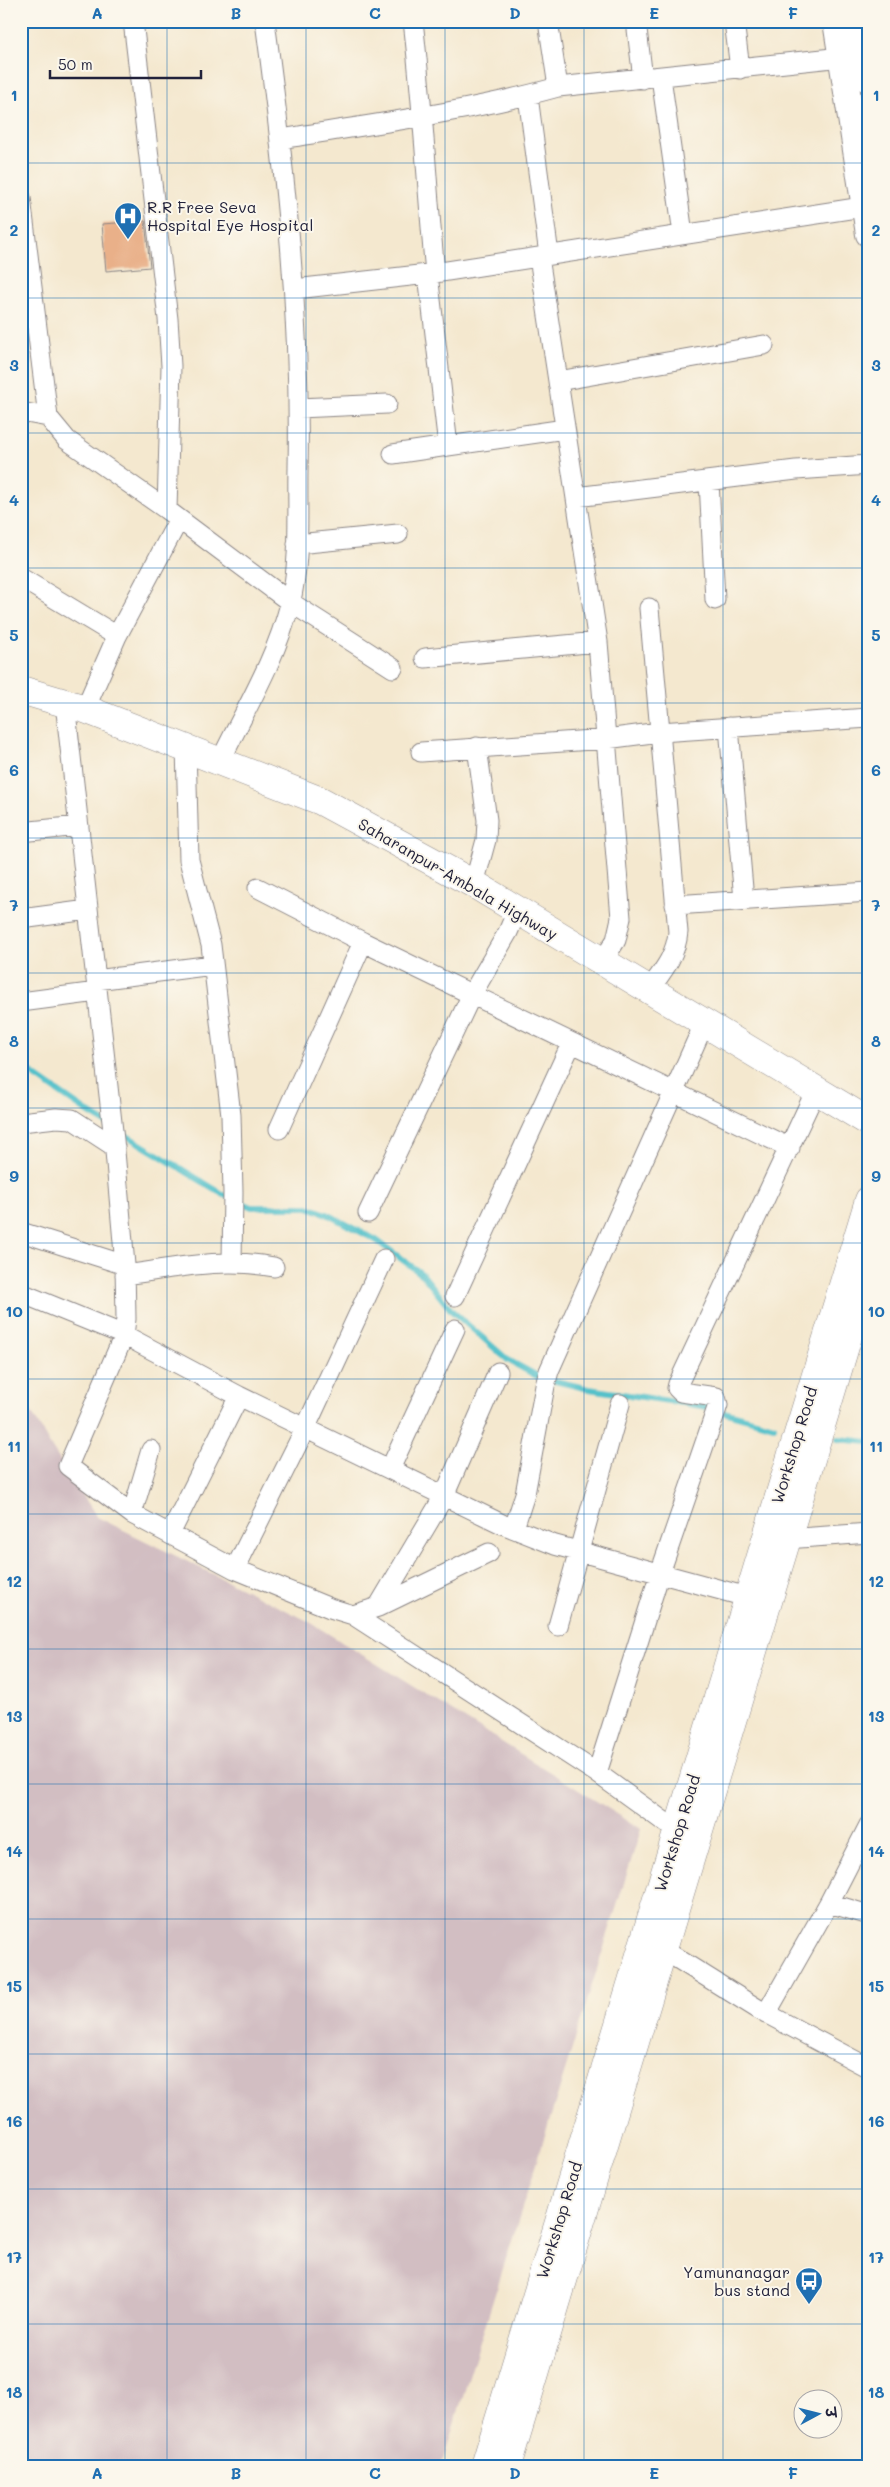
<svg xmlns="http://www.w3.org/2000/svg" width="890" height="2487" viewBox="0 0 890 2487" font-family="Mali,'Playpen Sans Deva',sans-serif">
	<rect width="100%" height="100%" fill="#fbf7ec"/>
	<filter id="ink" filterUnits="userSpaceOnUse"><feTurbulence type="fractalNoise" baseFrequency=".02" numOctaves="2"/><feDisplacementMap in="SourceGraphic" scale="10" xChannelSelector="R" yChannelSelector="G"/><feConvolveMatrix kernelMatrix="1 2 1 2 8 2 1 2 1" color-interpolation-filters="sRGB"/></filter>
	<filter id="wash" filterUnits="userSpaceOnUse"><feTurbulence type="fractalNoise" baseFrequency=".0096" numOctaves="4" result="noise"/><feDisplacementMap in="SourceGraphic" scale="20" xChannelSelector="R" yChannelSelector="G"/><feGaussianBlur stdDeviation="1.12" result="paint"/><feColorMatrix in="noise" values="0 0 0 0 0 0 0 0 0 0 0 0 0 0 0 0 0 1.4 0 .05"/><feComposite in="paint" operator="in"/></filter>
	<g filter="url(#wash)">
		<rect width="100%" height="100%" fill="#f4e8cf"/>
		<!-- industrial -->
		<path fill="#d2bec2" d="M21,1394l31,54 45,69 211,104 333,208 -200,637h-420z"/>
		<g fill="none" stroke-linecap="round" stroke-linejoin="round">
			<!-- stream -->
			<path stroke="#54c1ca" stroke-width="6" d="M21,1066l65,45 140,85 26,11h56l19,7 49,26 47,35 29,36 56,49 31,17 50,12 113,17 72,20
				M838,1439l31,3"/>
		</g>
		<g id="blocks">
			<!-- building -->
			<path fill="#e9b089" d="M145,221l5,46 -44,4 -4,-47z"/>
		</g>
	</g>
	<g filter="url(#ink)">
		<use href="#blocks" fill-opacity="0" stroke="#8b8585" stroke-width="1"/>
		<g fill="none" stroke-linecap="round" stroke-linejoin="round">
			<!-- minor casing -->
			<g stroke="#8b8585" stroke-width="21">
				<path id="minor" d="M413,21c10,84 14,168 22,252
					M548,21l10,66
					M636,21l7,58
					M734,21l6,48
					M661,77l22,157
					M528,96l21,159
					M281,139c92,-15 187,-27 277,-52l284,-30
					M21,198l27,219
					M539,257l59,385 23,276 -5,22 -14,22
					M428,274l20,172
					M295,289l133,-15 441,-68
					M558,381l206,-36
					M299,408l88,-4
					M21,412l27,5 19,23 100,70
					M393,454l172,-25
					M709,481l6,119
					M576,497l220,-27 73,-5
					M179,519l111,83 103,66
					M297,544l101,-10
					M21,578l96,58
					M649,608l29,324c-2,24 -16,40 -29,58
					M425,658l173,-16
					M65,703l49,437 11,125 1,54 -2,16 -56,131 64,48 103,55 95,39 23,7 244,158 80,58
					M85,709l32,-73 62,-117 -12,-9 4,-144 -3,-47 -35,-298
					M729,727l15,173
					M186,747l3,113 22,85 20,170 2,77 -1,70
					M421,752l185,-13 54,-7 209,-14
					M221,760c24,-50 55,-101 69,-156 11,-43 7,-92 8,-136 3,-150 -13,-298 -33,-447
					M21,832l58,-6
					M474,884l12,-44 1,-20 -10,-73
					M258,888l105,54 427,206
					M675,905l194,-13
					M21,919l67,-9
					M96,980l117,-15
					M21,1002l76,-10
					M21,1122l35,-4 16,1 43,28
					M279,1129l84,-187
					M368,1213l104,-219 36,-62 9,-21
					M21,1232l104,33
					M125,1275c51,-7 98,-18 149,-8
					M21,1293l103,42 115,61 263,128 53,21 192,52
					M455,1296l116,-252
					M390,1469l65,-140
					M132,1514l19,-64
					M514,1528l11,-34 20,-108 4,-15 155,-347
					M170,1534l69,-138
					M786,1539l83,-6
					M235,1569l70,-140 79,-170
					M378,1607l111,-54
					M353,1615l25,-8 66,-111 54,-124
					M558,1626l62,-222
					M597,1773l63,-200 58,-168 -2,-8 -35,-5 -4,-4 1,-4 138,-294
					M829,1903l40,12
					M654,1944l104,65 111,59
					M766,2014l63,-111 40,-78"/>
			</g>
			<!-- secondary casing -->
			<g stroke="#8b8585" stroke-width="28">
				<path id="secondary" d="M836,21l33,213
					M860,21l9,59"/>
			</g>
			<!-- primary casing -->
			<g stroke="#8b8585" stroke-width="29">
				<path id="primary" d="M21,690l64,19 236,92 153,83 395,238
					M485,2466l384,-1266
					M507,2466l362,-1199"/>
			</g>
			<!-- minor -->
			<use href="#minor" stroke="#fff" stroke-width="19"/>
			<!-- secondary -->
			<use href="#secondary" stroke="#fff" stroke-width="26"/>
			<!-- primary -->
			<use href="#primary" stroke="#fff" stroke-width="28"/>
		</g>
	</g>
	<!-- grid -->
	<path fill="none" stroke="#1f6fb2" stroke-width="1" stroke-opacity="0.55" d="M167,21v2445M306,21v2445M445,21v2445M584,21v2445M723,21v2445M21,163h848M21,298h848M21,433h848M21,568h848M21,703h848M21,838h848M21,973h848M21,1108h848M21,1243h848M21,1379h848M21,1514h848M21,1649h848M21,1784h848M21,1919h848M21,2054h848M21,2189h848M21,2324h848"/>
	<!-- icons -->
	<defs>
		<g id="hospital-pin" transform="scale(1.4375)"><path d="M0 17L-7.5 6A9.5 9.5 0 1 1 7.5 6Z" fill="#1f6fb2" stroke="#fbf7ec"/><path d="M-5-5h3v3.5h4V-5h3V5h-3V1.5h-4V5h-3Z" fill="#fff"/></g>
		<g id="bus-pin" transform="scale(1.4375)"><path d="M0 17L-7.5 6A9.5 9.5 0 1 1 7.5 6Z" fill="#1f6fb2" stroke="#fbf7ec"/><path d="M-5-6H5V4H4V6H2V4H-2V6H-4V4H-5ZM-3.5-4V0h7V-4ZM-3.5 1.2v1.5H-2V1.2ZM2 1.2v1.5H3.5V1.2Z" fill="#fff"/></g>
	</defs>
	<g fill-rule="evenodd">
		<use href="#hospital-pin" x="128" y="216"/>
		<use href="#bus-pin" x="809" y="2281"/>
	</g>
	<g text-anchor="middle" stroke-width="4" stroke-linejoin="round" paint-order="stroke">
		<!-- poi labels -->
		<g font-size="16" fill="#22223b" stroke="#fbf7ec" text-anchor="start">
			<text x="147" y="213">R.R Free Seva<tspan x="147" dy="18">Hospital Eye Hospital</tspan></text>
			<text x="790" y="2278" text-anchor="end">Yamunanagar<tspan x="790" dy="18">bus stand</tspan></text>
		</g>
		<!-- street labels -->
		<g font-size="16" fill="#22223b" stroke="#fbf7ec">
			<text transform="translate(458 879) rotate(30)" y="6">Saharanpur-Ambala Highway</text>
			<text transform="translate(794 1445) rotate(-73)" y="6">Workshop Road</text>
			<text transform="translate(677 1833) rotate(-73)" y="6">Workshop Road</text>
			<text transform="translate(559 2220) rotate(-73)" y="6">Workshop Road</text>
		</g>
	</g>
	<!-- margin -->
	<rect width="890" height="2487" fill="none" stroke="#fbf7ec" stroke-width="55"/>
	<!-- north arrow -->
	<g transform="translate(818 2414) rotate(83)"><circle r="24" fill="#fbf7ec" stroke="#a4a2a5"/>
	<path d="M0-4L9 19L0 12L-9 19Z" fill="#1f6fb2"/>
	<text y="-8" font-size="14" font-weight="bold" text-anchor="middle" fill="#22223b">उ</text>
	</g>
	<!-- scale -->
	<path d="M50 70v8h151v-8" fill="none" stroke="#22223b" stroke-width="2.5"/>
	<text x="58" y="70" font-size="15" fill="#22223b" stroke="#fbf7ec" stroke-width="4" paint-order="stroke">50 m</text>
	<rect x="28" y="28" width="834" height="2432" fill="none" stroke="#1f6fb2" stroke-width="2"/>
	<g font-size="16" text-anchor="middle" font-weight="bold" fill="#1f6fb2">
		<text x="97" y="19">A</text>
		<text x="236" y="19">B</text>
		<text x="375" y="19">C</text>
		<text x="515" y="19">D</text>
		<text x="654" y="19">E</text>
		<text x="793" y="19">F</text>
		<text x="14" y="101">1</text>
		<text x="876" y="101">1</text>
		<text x="14" y="236">2</text>
		<text x="876" y="236">2</text>
		<text x="14" y="371">3</text>
		<text x="876" y="371">3</text>
		<text x="14" y="506">4</text>
		<text x="876" y="506">4</text>
		<text x="14" y="641">5</text>
		<text x="876" y="641">5</text>
		<text x="14" y="776">6</text>
		<text x="876" y="776">6</text>
		<text x="14" y="911">7</text>
		<text x="876" y="911">7</text>
		<text x="14" y="1047">8</text>
		<text x="876" y="1047">8</text>
		<text x="14" y="1182">9</text>
		<text x="876" y="1182">9</text>
		<text x="14" y="1317">10</text>
		<text x="876" y="1317">10</text>
		<text x="14" y="1452">11</text>
		<text x="876" y="1452">11</text>
		<text x="14" y="1587">12</text>
		<text x="876" y="1587">12</text>
		<text x="14" y="1722">13</text>
		<text x="876" y="1722">13</text>
		<text x="14" y="1857">14</text>
		<text x="876" y="1857">14</text>
		<text x="14" y="1992">15</text>
		<text x="876" y="1992">15</text>
		<text x="14" y="2127">16</text>
		<text x="876" y="2127">16</text>
		<text x="14" y="2263">17</text>
		<text x="876" y="2263">17</text>
		<text x="14" y="2398">18</text>
		<text x="876" y="2398">18</text>
		<text x="97" y="2479">A</text>
		<text x="236" y="2479">B</text>
		<text x="375" y="2479">C</text>
		<text x="515" y="2479">D</text>
		<text x="654" y="2479">E</text>
		<text x="793" y="2479">F</text>
	</g>
</svg>
